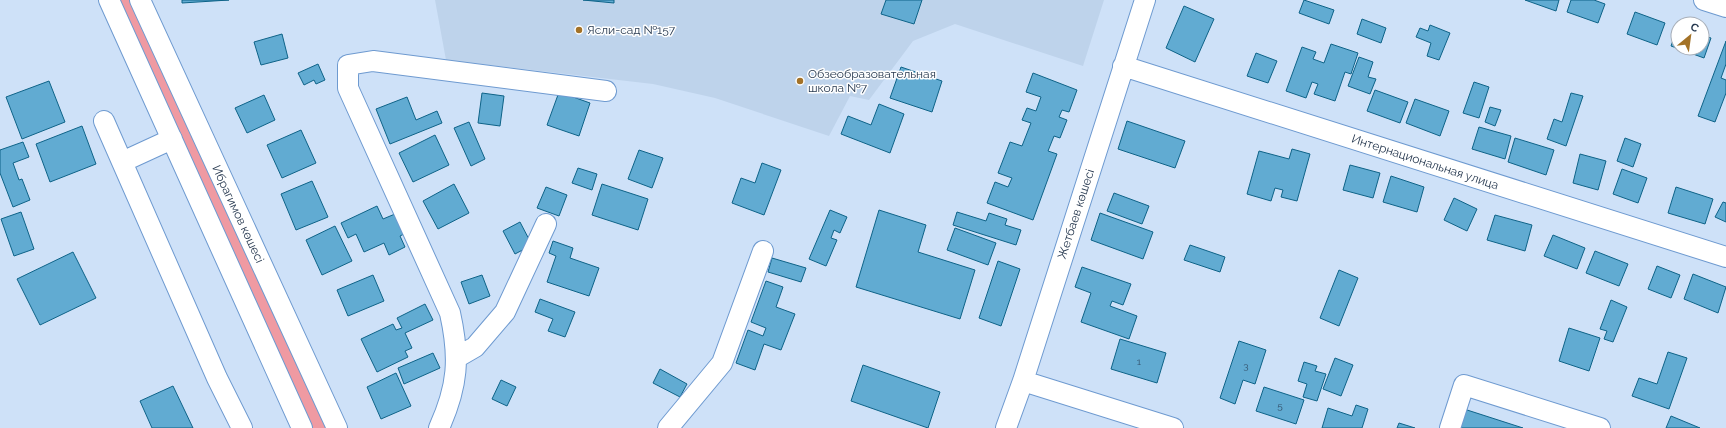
<svg xmlns="http://www.w3.org/2000/svg" width="1726" height="428" viewBox="0 0 1726 428" font-family="Raleway,sans-serif">
	<rect width="100%" height="100%" fill="#cee1f8"/>
	<!-- built -->
	<path fill="#bed3eb" d="M435,0h669l-21,66 -128,-42 -42,17 -44,59 -19,-4 -21,40 -114,-38 -62,-14 -207,-24z"/>
	<!-- green -->
	<path fill="#ef9aa2" d="M111,0h26l194,428h-27z"/>
	<!-- building -->
	<path fill="#61abd2" stroke="#0e6388" d="M182,0h47l-47,3z
		M583,0h31v3z
		M886,0h36l-8,24 -33,-10z
		M1304,0l30,10 -5,14 -30,-11z
		M1525,0h34l-3,11z
		M1571,0h23l11,4 -7,19 -31,-11z
		M1184,6l30,13 -19,43 -29,-14z
		M1635,12l30,11 -8,22 -30,-11z
		M1362,19l24,9 -5,15 -24,-9z
		M1430,25l20,8 -11,27 -12,-4 4,-13 -15,-6 4,-9 8,3z
		M1678,27v21h24v-13l9,3 -7,20 -33,-12z
		M282,34l6,24 -27,7 -7,-23z
		M1726,41v23l-5,14 5,2v13l-11,29 -17,-6z
		M1331,44l27,9 -7,21 -6,-2 -10,29 -21,-7 4,-10 -6,-2 -6,16 -20,-7 16,-44 14,5 -3,7 11,4z
		M1256,53l21,8 -9,22 -21,-7z
		M1359,57l14,5 -5,15 8,2 -6,15 -22,-8z
		M318,64l7,16 -9,4 -2,-4 -10,5 -6,-12z
		M901,67l41,14 -10,31 -42,-14z
		M1033,73l44,17 -8,22 -7,-2 -3,7 8,3 -7,18 -6,-2 -6,15 9,3 -24,66 -46,-17 8,-21 13,5 4,-9 -14,-5 12,-31 12,4 9,-23 -9,-3 5,-12 9,3 5,-14 -15,-5z
		M49,81l16,41 -43,17 -16,-42z
		M1474,82l15,5 -10,31 -16,-5z
		M1375,90l33,12 -8,21 -33,-12z
		M559,92l31,11 -11,33 -32,-11z
		M482,93l22,3 -4,30 -22,-3z
		M1571,93l12,3 -17,50 -19,-7 7,-20 8,3z
		M264,95l11,25 -28,13 -12,-25z
		M407,97l9,23 21,-9 5,12 -52,21 -14,-35z
		M1415,99l34,12 -9,25 -34,-13z
		M879,104l25,10 -14,39 -49,-19 7,-18 23,9z
		M1490,107l11,3 -6,16 -10,-4z
		M1127,121l58,20 -10,27 -57,-19z
		M469,122l16,37 -14,7 -17,-38z
		M82,126l14,38 -46,18 -14,-38z
		M1479,127l32,9 -6,23 -33,-10z
		M301,130l15,33 -34,15 -15,-33z
		M435,135l14,30 -36,17 -14,-29z
		M1515,138l39,12 -8,25 -38,-13z
		M1625,138l16,6 -8,23 -16,-6z
		M23,142l6,15 -16,6 6,17 3,-1 8,21 -17,7 -13,-34v-23z
		M1292,149l18,5 -13,47 -16,-4 2,-7 -8,-2 -4,13 -24,-7 12,-43 30,8z
		M639,150l24,8 -11,30 -24,-9z
		M1580,154l26,7 -8,29 -25,-7z
		M762,163l19,7 -17,45 -32,-12 9,-25 14,5z
		M1350,165l30,8 -7,25 -30,-8z
		M578,168l19,6 -5,16 -20,-7z
		M1622,169l25,9 -9,25 -25,-9z
		M1391,176l33,11 -7,25 -34,-10z
		M312,181l16,36 -32,13 -15,-36z
		M454,184l15,29 -31,16 -15,-28z
		M602,184l46,15 -10,31 -46,-15z
		M546,187l21,8 -8,21 -22,-8z
		M1676,187l37,12 -8,25 -37,-11z
		M1114,193l35,13 -7,18 -35,-13z
		M1454,198l23,11 -10,22 -23,-11z
		M1723,202l3,1v19l-11,-5z
		M377,206l6,13 12,-5 9,20 -4,2 5,11 -16,8 -5,-12 -20,9 -8,-18 -8,4 -7,-15z
		M830,210l17,7 -7,16 -6,-3 -3,8 6,2 -11,26 -17,-7z
		M879,210l47,15 -8,27 57,18 -15,49 -104,-32z
		M21,212l13,37 -20,7 -13,-37z
		M957,212l29,9 3,-8 18,6 -2,6 16,5 -5,15 -63,-20z
		M1100,213l53,19 -10,27 -52,-19z
		M1495,215l37,10 -7,26 -38,-11z
		M520,222l12,23 -17,9 -12,-23z
		M335,226l17,35 -30,14 -16,-35z
		M955,228l41,15 -8,22 -41,-15z
		M1553,235l32,13 -8,21 -33,-13z
		M553,241l20,7 -3,10 29,10 -10,28 -42,-14 9,-26 -7,-3z
		M1190,245l35,12 -5,15 -36,-12z
		M1595,251l33,13 -9,22 -33,-13z
		M73,252l23,46 -56,27 -23,-46z
		M772,258l34,10 -5,14 -33,-10z
		M998,261l22,8 -19,57 -22,-8z
		M1657,266l23,9 -9,23 -23,-9z
		M1082,267l49,17 -8,21 -11,-4 -2,5 27,10 -8,23 -48,-17 10,-29 -16,-6z
		M1339,270l19,8 -19,48 -19,-8z
		M1693,274l33,13 -8,26 -34,-14z
		M373,275l11,26 -36,15 -11,-26z
		M482,275l8,21 -21,8 -8,-22z
		M766,281l17,6 -7,20 19,7 -14,36 -17,-6 -9,26 -19,-7 12,-33 15,6 3,-8 -15,-6z
		M540,299l35,13 -10,25 -17,-6 5,-12 -18,-7z
		M1611,300l16,7 -14,35 -9,-3 3,-8 -7,-2z
		M425,304l8,16 -28,13 7,15 -7,3 3,6 -31,15 -16,-33 32,-15 3,6 6,-2 -5,-10z
		M1569,328l31,10 -11,33 -30,-10z
		M1120,339l46,14 -9,30 -46,-14z
		M1239,341l27,9 -11,34 -12,-4 -8,24 -15,-6z
		M1668,352l19,6 -18,51 -37,-13 7,-18 18,6z
		M433,353l7,15 -36,16 -6,-16z
		M1335,358l18,7 -12,31 -18,-7z
		M1304,362l13,4 -2,5 11,3 -9,27 -14,-4 4,-13 -9,-3z
		M863,365l77,27 -12,36 -77,-27z
		M660,369l27,15 -7,13 -27,-14z
		M396,373l15,33 -30,13 -14,-32z
		M501,380l15,7 -9,19 -15,-7z
		M173,386l20,42h-41l-12,-27z
		M1264,387l40,13 -8,24 -40,-13z
		M1356,405l12,4 -6,19h-40l6,-20 24,8z
		M1464,409l59,19h-66z
		M1671,416l29,12h-34z
		M1399,423l16,5h-18z"/>
	<g fill="none" stroke-linecap="round" stroke-linejoin="round">
		<!-- minor casing -->
		<g stroke="#6e9ad0" stroke-width="22">
			<path id="minor" d="M109,0l193,428
				M140,0l197,428
				M1704,0l22,7
				M1123,66l603,191
				M104,121l113,257 25,50
				M122,162l50,-23
				M456,358l19,-11 30,-35 41,-88
				M1023,381l150,47
				M439,428c19,-42 21,-70 11,-115l-102,-225v-23l25,-4 233,30
				M668,428l54,-65 41,-112
				M1006,428l17,-47 122,-381
				M1450,428l14,-43 136,43"/>
		</g>
		<!-- minor -->
		<use href="#minor" stroke="#fff" stroke-width="20"/>
	</g>
	<!-- markers -->
	<g fill="#a37227" stroke="#fff" stroke-width="1.5">
		<circle cx="579" cy="30" r="4"/>
		<circle cx="800" cy="81" r="4"/>
	</g>
	<g text-anchor="middle" stroke-width="3" stroke-linejoin="round" paint-order="stroke">
		<!-- number labels -->
		<g font-size="10" fill="#355570">
			<text x="1139" y="365">1</text>
			<text x="1246" y="369">3</text>
			<text x="1280" y="409">5</text>
		</g>
		<!-- poi labels -->
		<g font-size="12" fill="#26384f" stroke="#fff" text-anchor="start">
			<text x="587" y="34">Ясли-сад №157</text>
			<text x="808" y="78">Обзеобразовательная<tspan x="808" dy="14">школа №7</tspan></text>
		</g>
		<!-- street labels -->
		<g font-size="12" fill="#26384f" stroke="#fff">
			<text transform="translate(1425 162) rotate(18)" y="4">Интернациональная улица</text>
			<text transform="translate(238 214) rotate(65)" y="4">Ибрагимов көшесі</text>
			<text transform="translate(1076 214) rotate(-72)" y="4">Жетбаев көшесі</text>
		</g>
	</g>
	<!-- north arrow -->
	<g transform="translate(1690 36) rotate(29)"><circle r="19" fill="#ffffff" stroke="#a8afb9"/>
	<path d="M0-3L7 15L0 10L-7 15Z" fill="#a37227"/>
	<text y="-6" font-size="11" font-weight="bold" text-anchor="middle" fill="#26384f">С</text>
	</g>
</svg>
